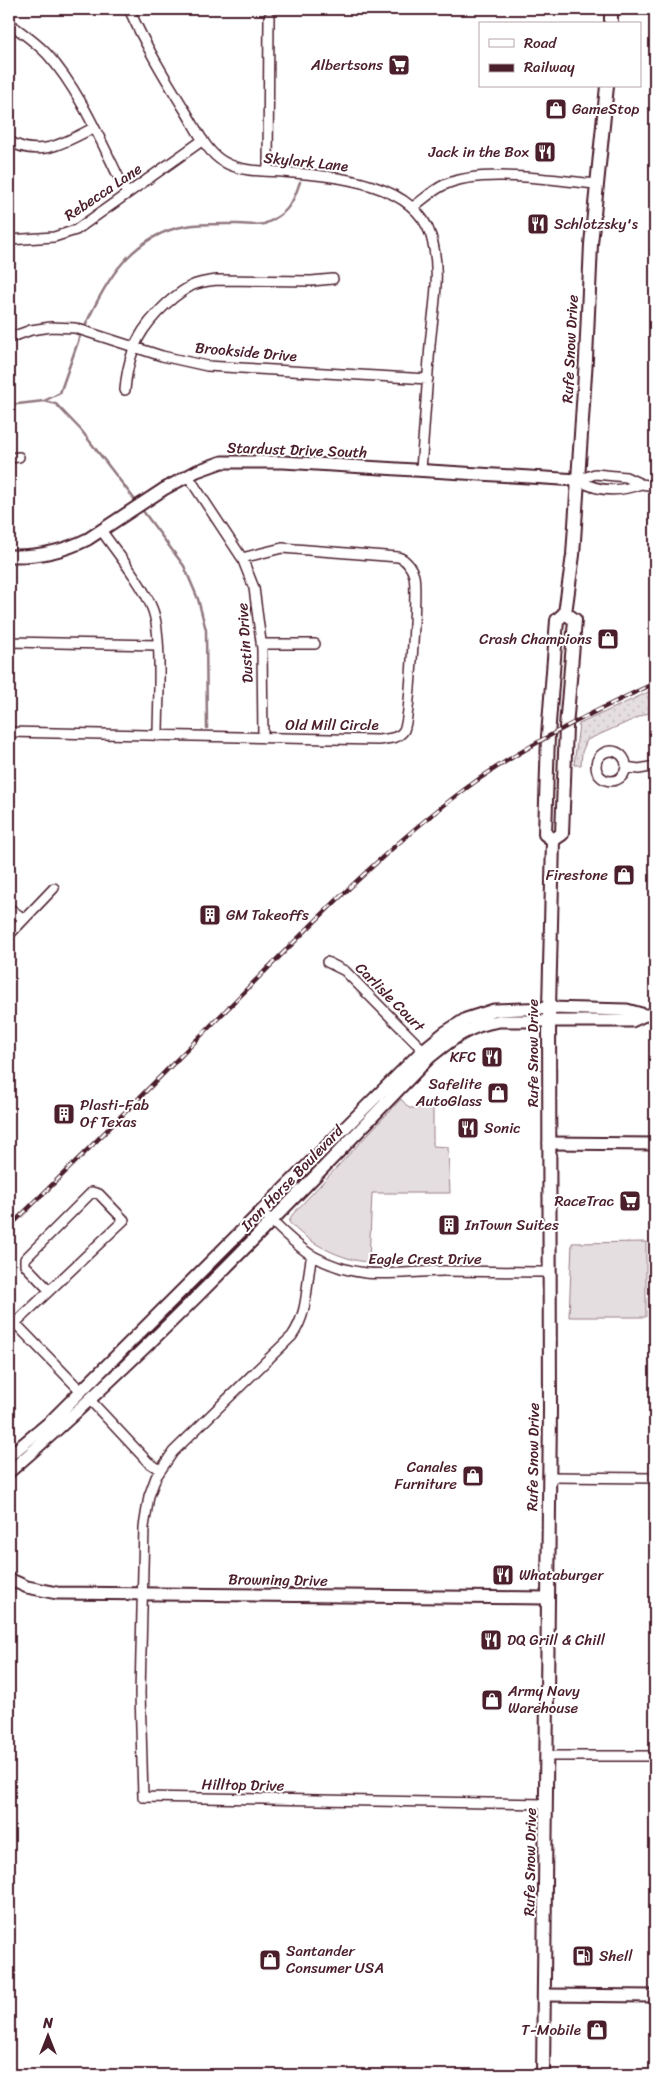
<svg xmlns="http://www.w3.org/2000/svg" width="664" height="2084" viewBox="0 0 664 2084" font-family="Sriracha,sans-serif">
	<defs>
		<pattern id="park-dots" width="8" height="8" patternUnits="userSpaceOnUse" patternTransform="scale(1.25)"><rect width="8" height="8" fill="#e5dee0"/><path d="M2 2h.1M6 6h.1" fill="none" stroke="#c6bec0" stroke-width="1.8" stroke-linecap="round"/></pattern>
	</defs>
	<rect width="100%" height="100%" fill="#fff"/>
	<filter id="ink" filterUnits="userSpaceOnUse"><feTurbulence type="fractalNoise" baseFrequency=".02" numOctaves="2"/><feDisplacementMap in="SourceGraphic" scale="10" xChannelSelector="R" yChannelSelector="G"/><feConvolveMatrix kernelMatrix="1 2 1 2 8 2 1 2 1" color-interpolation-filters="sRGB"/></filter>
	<g filter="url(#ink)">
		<!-- grass -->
		<path fill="#e5dee0" stroke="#987e86" d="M401,1099l8,9h24v38l15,1 2,46h-78l-3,69c-26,-1 -63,-20 -80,-40l3,-7z
			M646,1242v75h-77l3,-74z"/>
		<!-- park -->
		<path fill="url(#park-dots)" stroke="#987e86" d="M655,689v21l-68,30 -5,12 -1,13h-7l5,-41z"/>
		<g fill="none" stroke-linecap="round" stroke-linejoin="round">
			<!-- stream -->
			<path stroke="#91787e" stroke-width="2.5" d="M86,324c18,-39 40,-79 84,-94 21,-7 46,-6 68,-6 8,0 19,2 26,0 8,-3 21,-11 25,-18 6,-7 8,-16 11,-24
				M44,401l16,-8 20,-57
				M9,405l35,-4 12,3 25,26 54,70
				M143,511l41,55 14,33 8,31 1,98"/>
			<!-- minor casing -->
			<g stroke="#4a1f2b" stroke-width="12">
				<path id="minor" d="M129,9c16,36 36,69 57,103 10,16 20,40 38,50 17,10 40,9 59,10 48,4 131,9 148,64 11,35 2,74 -1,109 -3,42 -6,83 -9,125
					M9,23c13,10 27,19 38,31 34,37 57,95 80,140
					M9,141c30,18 57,1 84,-13
					M268,171l1,-154
					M413,207c10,-7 20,-17 31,-22 39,-18 111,-4 154,-1
					M9,240l45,-3 22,-7 127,-90
					M9,338l22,-8 20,-3 24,1 87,28 45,10 221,13
					M125,390c1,-14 4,-28 9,-42 9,-24 35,-50 57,-62 8,-4 17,-5 26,-6l94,1 22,-2
					M9,458l10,-1
					M188,476l54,82 12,30 8,61 1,89
					M578,480l17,-6 31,3 15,7 14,2
					M578,480c20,12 42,12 63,4
					M101,530c16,23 41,53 51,78 11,26 6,98 6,128
					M9,642l149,3
					M261,644h54
					M9,732l368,8c9,-1 22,-1 27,-10 6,-11 13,-139 10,-154 -2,-8 -8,-17 -16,-19l-116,-9 -40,10
					M596 766a15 15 0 1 1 30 0a15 15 0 1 1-30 0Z
					M626,767l13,2 16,-3
					M9,908l15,11
					M9,935l45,-47
					M327,962l18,9 81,82
					M261,1211c17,15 32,33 52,45 48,26 79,16 130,15 35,0 70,1 106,1
					M312,1255c-7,31 -2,54 -20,81l-119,116 -17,25 -7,19 -5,31 -4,166 3,104 403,7
					M15,1323l66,68
					M9,1329l115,-109 -25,-26 -7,-2 -67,67v6l24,25
					M90,1400l58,62 12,8
					M549,1477l106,1
					M548,1756h107"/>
			</g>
			<!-- tertiary casing -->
			<g stroke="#4a1f2b" stroke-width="15">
				<path id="tertiary" d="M9,556c29,1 53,-4 79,-17l76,-50 33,-18 25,-9h61l295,18
					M549,1143l106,1
					M9,1456l42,-35 372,-371 21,-17 22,-14 28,-9 55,-2 78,2 18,5h10
					M9,1472c149,-129 284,-273 421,-415 22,-18 40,-32 69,-36h133l13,-6
					M9,1579l18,8 30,6 491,5
					M544,1995l111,1"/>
			</g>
			<!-- secondary casing -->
			<g stroke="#4a1f2b" stroke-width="16">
				<path id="secondary" d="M611,24v-15
					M553,840l-8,-6 3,-98 9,-116 8,-7 8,-58 13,-196 5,-115 16,-158
					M553,840l9,-6 4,-107 9,-107 -10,-7
					M543,2075l7,-665 -1,-402 4,-168"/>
			</g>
			<!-- minor -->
			<use href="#minor" stroke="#fff" stroke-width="9"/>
			<!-- tertiary -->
			<use href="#tertiary" stroke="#fff" stroke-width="11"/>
			<!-- secondary -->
			<use href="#secondary" stroke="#fff" stroke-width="12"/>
			<!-- rail casing -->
			<g stroke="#4a1f2b" stroke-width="4.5">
				<path id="rail" d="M9,1227c86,-83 169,-169 254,-254 68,-68 137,-138 216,-194 55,-38 115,-68 176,-96"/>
			</g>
			<!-- rail -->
			<use href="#rail" stroke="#fff" stroke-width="2.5" stroke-dasharray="8" stroke-linecap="butt"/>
		</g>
	</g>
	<!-- icons -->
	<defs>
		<g id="supermarket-square" transform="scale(1.125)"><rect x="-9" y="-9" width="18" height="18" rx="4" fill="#4a1f2b" stroke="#fff"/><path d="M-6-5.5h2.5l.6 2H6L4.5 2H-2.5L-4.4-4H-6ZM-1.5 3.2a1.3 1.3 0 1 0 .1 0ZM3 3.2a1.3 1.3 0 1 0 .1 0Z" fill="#fff"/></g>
		<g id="shop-square" transform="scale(1.125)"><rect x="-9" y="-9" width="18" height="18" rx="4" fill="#4a1f2b" stroke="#fff"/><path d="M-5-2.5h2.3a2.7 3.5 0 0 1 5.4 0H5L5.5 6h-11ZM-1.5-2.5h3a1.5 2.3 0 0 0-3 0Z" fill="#fff"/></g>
		<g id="restaurant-square" transform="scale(1.125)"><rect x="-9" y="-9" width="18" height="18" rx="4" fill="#4a1f2b" stroke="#fff"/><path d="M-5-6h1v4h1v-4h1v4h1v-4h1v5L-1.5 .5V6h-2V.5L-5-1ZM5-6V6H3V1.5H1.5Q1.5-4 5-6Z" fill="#fff"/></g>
		<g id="building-square" transform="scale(1.125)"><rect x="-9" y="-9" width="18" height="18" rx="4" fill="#4a1f2b" stroke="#fff"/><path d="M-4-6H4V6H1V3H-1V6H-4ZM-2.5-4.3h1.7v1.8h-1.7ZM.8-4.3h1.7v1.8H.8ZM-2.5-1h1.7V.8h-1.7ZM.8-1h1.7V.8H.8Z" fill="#fff"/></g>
		<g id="fuel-square" transform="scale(1.125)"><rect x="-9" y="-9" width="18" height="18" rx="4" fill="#4a1f2b" stroke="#fff"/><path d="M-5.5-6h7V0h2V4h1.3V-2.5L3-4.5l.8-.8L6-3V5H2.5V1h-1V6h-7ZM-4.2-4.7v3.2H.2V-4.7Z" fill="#fff"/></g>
	</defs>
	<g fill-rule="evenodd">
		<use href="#supermarket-square" x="399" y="65"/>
		<use href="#shop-square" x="556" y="109"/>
		<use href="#restaurant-square" x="545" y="152"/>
		<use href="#restaurant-square" x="538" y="224"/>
		<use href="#shop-square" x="608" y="639"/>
		<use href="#shop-square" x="624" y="875"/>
		<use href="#building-square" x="210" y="915"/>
		<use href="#restaurant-square" x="492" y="1057"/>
		<use href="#shop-square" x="498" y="1093"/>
		<use href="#building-square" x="64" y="1114"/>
		<use href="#restaurant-square" x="468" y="1128"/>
		<use href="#supermarket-square" x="630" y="1201"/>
		<use href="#building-square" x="449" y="1225"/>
		<use href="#shop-square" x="473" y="1476"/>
		<use href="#restaurant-square" x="503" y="1575"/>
		<use href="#restaurant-square" x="491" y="1640"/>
		<use href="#shop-square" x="492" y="1700"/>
		<use href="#fuel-square" x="583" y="1956"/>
		<use href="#shop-square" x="270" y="1960"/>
		<use href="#shop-square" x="597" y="2030"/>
	</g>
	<g text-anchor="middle" stroke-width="4" stroke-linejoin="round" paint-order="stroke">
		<!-- poi labels -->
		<g font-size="15" fill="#4a1f2b" stroke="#fff" text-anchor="start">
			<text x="383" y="70" text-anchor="end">Albertsons</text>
			<text x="572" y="114">GameStop</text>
			<text x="529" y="157" text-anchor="end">Jack in the Box</text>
			<text x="554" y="229">Schlotzsky's</text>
			<text x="592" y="644" text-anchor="end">Crash Champions</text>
			<text x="608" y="880" text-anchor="end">Firestone</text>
			<text x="226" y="920">GM Takeoffs</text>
			<text x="476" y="1062" text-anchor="end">KFC</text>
			<text x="482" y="1089" text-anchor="end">Safelite<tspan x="482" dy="17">AutoGlass</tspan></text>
			<text x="80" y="1110">Plasti-Fab<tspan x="80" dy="17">Of Texas</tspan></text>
			<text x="484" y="1133">Sonic</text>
			<text x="614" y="1206" text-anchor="end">RaceTrac</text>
			<text x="465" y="1230">InTown Suites</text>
			<text x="457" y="1472" text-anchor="end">Canales<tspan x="457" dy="17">Furniture</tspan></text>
			<text x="519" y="1580">Whataburger</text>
			<text x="507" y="1645">DQ Grill &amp; Chill</text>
			<text x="508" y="1696">Army Navy<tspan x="508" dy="17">Warehouse</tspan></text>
			<text x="286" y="1956">Santander<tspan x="286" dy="17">Consumer USA</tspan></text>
			<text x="599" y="1961">Shell</text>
			<text x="581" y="2035" text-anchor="end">T-Mobile</text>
		</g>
		<!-- street labels -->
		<g font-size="15" fill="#4a1f2b" stroke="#fff">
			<text transform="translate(306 162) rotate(6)" y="5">Skylark Lane</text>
			<text transform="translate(103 192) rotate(-34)" y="5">Rebecca Lane</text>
			<text transform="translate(570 349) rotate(-87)" y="5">Rufe Snow Drive</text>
			<text transform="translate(246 352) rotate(5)" y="5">Brookside Drive</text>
			<text transform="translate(297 450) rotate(2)" y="5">Stardust Drive South</text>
			<text transform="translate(245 643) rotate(-94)" y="5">Dustin Drive</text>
			<text x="332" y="730">Old Mill Circle</text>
			<text transform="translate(390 997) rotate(45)" y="5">Carlisle Court</text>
			<text transform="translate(533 1053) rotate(-90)" y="5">Rufe Snow Drive</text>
			<text transform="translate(292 1178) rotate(-46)" y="5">Iron Horse Boulevard</text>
			<text x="425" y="1264">Eagle Crest Drive</text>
			<text transform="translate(533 1457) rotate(-89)" y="5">Rufe Snow Drive</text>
			<text transform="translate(278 1580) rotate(1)" y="5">Browning Drive</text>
			<text transform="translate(243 1785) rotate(1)" y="5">Hilltop Drive</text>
			<text transform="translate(530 1862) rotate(-89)" y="5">Rufe Snow Drive</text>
		</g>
	</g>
	<!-- margin -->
	<rect width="664" height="2084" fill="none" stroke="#fff" stroke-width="30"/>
	<rect x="15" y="15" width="634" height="2054" fill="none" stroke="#4a1f2b" stroke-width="2" filter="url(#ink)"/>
	<!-- legend -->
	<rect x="479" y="22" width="162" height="65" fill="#ffffff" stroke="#b7a5aa"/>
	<rect x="489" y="39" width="25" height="8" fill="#ffffff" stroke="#b7a5aa"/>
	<text x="524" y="48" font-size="15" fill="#4a1f2b">Road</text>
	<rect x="489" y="64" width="25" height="8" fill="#4a1f2b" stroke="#b7a5aa"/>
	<text x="524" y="72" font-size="15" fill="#4a1f2b">Railway</text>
	<!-- north arrow -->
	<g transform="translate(48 2036)" stroke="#ffffff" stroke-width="4" paint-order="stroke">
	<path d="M0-4L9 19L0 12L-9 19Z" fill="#4a1f2b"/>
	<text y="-8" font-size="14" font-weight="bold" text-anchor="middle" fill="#4a1f2b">N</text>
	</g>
</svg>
